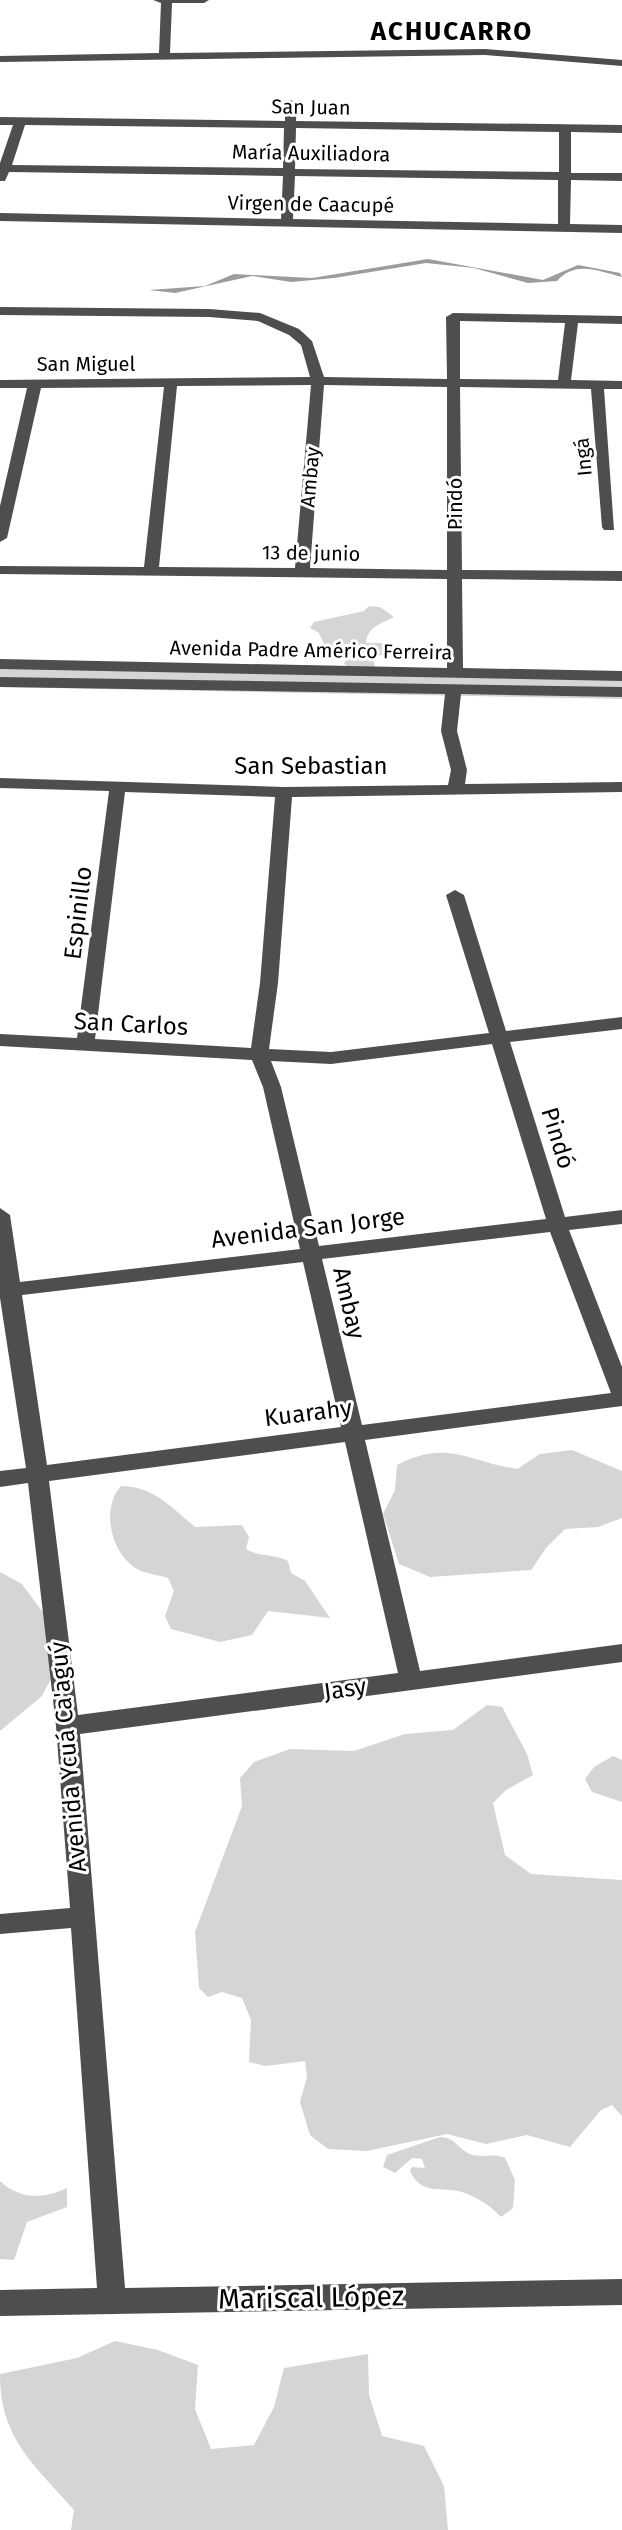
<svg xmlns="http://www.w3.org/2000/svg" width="622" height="2530" viewBox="0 0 622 2530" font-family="'Fira Sans',sans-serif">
	<rect width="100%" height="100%" fill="#fff"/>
	<!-- green -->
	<path fill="#d5d5d5" d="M369,606l11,1 14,10c-12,6 -27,10 -28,26h24l3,8 -20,7 3,13 246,7v21l-622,-12v-20l348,1 -4,-5 4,-6 -23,-11 -6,-13 -9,-5 4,-6 50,-11z
		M572,1450l50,21v47l-24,9 -33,2 -19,19 -15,22 -101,7 -31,-13 -16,-50 12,-24 2,-25c50,-26 70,-4 120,4l23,-15z
		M121,1486c32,0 50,21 74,41l47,-2 7,12 -3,12c15,9 27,4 42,12l3,12 14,8 25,37 -62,-7 -16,24 -32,7 -49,-13 -6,-13 9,-25 -6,-13c-9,-3 -22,-4 -31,-9 -27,-16 -36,-61 -16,-83z
		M0,1572l22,12 25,34 8,53 -13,25 -42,35z
		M487,1705l15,2 25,47 6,21 -27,15 -13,13 12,52 26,19 91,6v236l-10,-11 -11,5 -31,37 -43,-12 -41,9 -39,-10 -80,17 -39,-2 -18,-14 -10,-33 7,-25 -2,-16 -39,5 -17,-4 2,-42 -9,-22 -20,-6 -14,5 -9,-9 -4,-56 47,-126 -2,-28 14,-16 36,-13 64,2 51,-17 48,-4z
		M613,1756l9,4v42l-30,-10 -7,-13 9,-12z
		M440,2137c15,0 18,12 30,17 12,5 23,-2 35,4l10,22 -2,28 -12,9c-10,-11 -24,-20 -39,-25 -20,-6 -41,4 -52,-21l2,-4 13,1 -3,-9 -10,-1 -17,15 -12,-6 4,-12z
		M0,2181c20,19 44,18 67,7v19l-40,15 -13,38 -14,-1z
		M115,2341l43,9 40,15 -3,44 16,40 43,-4 20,-38 10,-39 84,-14 1,41 13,41 42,10 20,40 4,44h-377l3,-20c-40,-46 -74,-71 -74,-136l77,-16z"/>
	<!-- water -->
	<path fill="#9c9c9c" d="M428,259l115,21 35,-15 42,8 2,4c-23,-6 -47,-17 -65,4l-29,2 -54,-15 -48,-5 -92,15 -43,4 -39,-6 -77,17 -26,-3 56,-4 29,-12 78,4z"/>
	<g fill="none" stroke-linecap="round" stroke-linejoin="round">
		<!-- minor -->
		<path fill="#4e4e4e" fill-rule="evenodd" d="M153,0h56l-5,3h-32l-2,50 315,-4 137,11v6l-137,-11 -485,7v-6l159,-3 2,-50z
			M291,100l6,3 -1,18 326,4v8l-51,-1v41h51v8l-51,-1 -1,44 52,1v8l-622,-12v-8l281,6 2,-43 -274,-4 -4,9h-5v-18l13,-38h-13v-8l285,4v-18zM25,125l259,3 -1,40 -271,-3zM296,128l263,4v40l-264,-3zM295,176l263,4v44l-265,-5z
			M0,307l209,2 51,4 39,16 13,12 12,36 123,2 -1,-62 7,-4 169,3v8l-44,-1 -7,57 51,1v8h-18l10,141h-10l-2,-3 -11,-138 -131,-2 2,183 160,1v10l-160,-2 1,89 159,3v10l-622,-12v-10l447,9v-89l-447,-5v-8l144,1 20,-180 -123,1 -34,150 -7,4v-36l27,-118h-27v-8l310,-3 -9,-32 -12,-10 -31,-14 -49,-4 -209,-2zM460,321l105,2 -7,57 -98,-1zM311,385l-16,183 -136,-1 18,-181zM324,385l123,2v183l-137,-2z
			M0,677l622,10v10l-161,-3 -4,37 10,39 -2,14 157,-2v10l-330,5 -14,186 -9,66 62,3 158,-19 -43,-138 9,-5 9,5 42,136 116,-14v12l-112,13 55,175 57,-7v14l-53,6 53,137v39l-257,34 55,231 202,-27v18l-542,72 45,554 497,-9v26l-622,11v-26l97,-2 -26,-360 -71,6v-20l70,-6 -14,-182 -28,-243 -28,4v-16l26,-3 -26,-170v-90l10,7 10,67 280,-33 -37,-162 -11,-27 -252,-14v-12l77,4 32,-247 -109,-3v-10l284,9 164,-2 3,-15 -10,-39 4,-37 -445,-7zM125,792l150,5 -15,186 -9,65 -156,-9zM492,1044l54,175 -227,27 -38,-159 -10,-26 60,3zM550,1232l61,161 -249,32 -40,-166zM303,1262l38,165 -294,38 -25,-170zM345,1442l53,231 -320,42 -29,-234z"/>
	</g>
	<g text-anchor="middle" stroke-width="6" stroke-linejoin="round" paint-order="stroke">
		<!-- far-street labels -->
		<g font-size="20" fill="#000" stroke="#fff">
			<text transform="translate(311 107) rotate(1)" y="7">San Juan</text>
			<text transform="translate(311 153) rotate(1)" y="7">María Auxiliadora</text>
			<text transform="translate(311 204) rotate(1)" y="7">Virgen de Caacupé</text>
			<text x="86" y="371">San Miguel</text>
			<text transform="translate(583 457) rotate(-95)" y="7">Ingá</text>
			<text transform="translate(310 477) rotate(-85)" y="7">Ambay</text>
			<text transform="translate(455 504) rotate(-90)" y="7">Pindó</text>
			<text transform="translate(311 553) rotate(1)" y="7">13 de junio</text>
			<text transform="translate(311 650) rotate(1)" y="7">Avenida Padre Américo Ferreira</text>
		</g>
		<!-- street labels -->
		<g font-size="24" fill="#000" stroke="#fff">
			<text x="311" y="774">San Sebastian</text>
			<text transform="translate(78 913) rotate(-83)" y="8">Espinillo</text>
			<text transform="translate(131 1024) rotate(3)" y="8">San Carlos</text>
			<text transform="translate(558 1138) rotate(73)" y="8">Pindó</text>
			<text transform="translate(308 1228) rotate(-7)" y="8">Avenida San Jorge</text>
			<text transform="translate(349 1303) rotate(77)" y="8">Ambay</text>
			<text transform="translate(308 1413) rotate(-7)" y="8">Kuarahy</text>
			<text transform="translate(345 1689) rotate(-8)" y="8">Jasy</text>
			<text transform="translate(68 1757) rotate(-95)" y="8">Avenida Ycuá Ca'aguý</text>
		</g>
		<!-- far-district labels -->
		<g font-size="26" font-weight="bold" letter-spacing="2" fill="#000" stroke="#fff">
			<text x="452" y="40">ACHUCARRO</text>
		</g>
		<!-- near-street labels -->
		<g font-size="28" fill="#000" stroke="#fff">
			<text transform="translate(311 2297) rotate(-1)" y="10">Mariscal López</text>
		</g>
	</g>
</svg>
